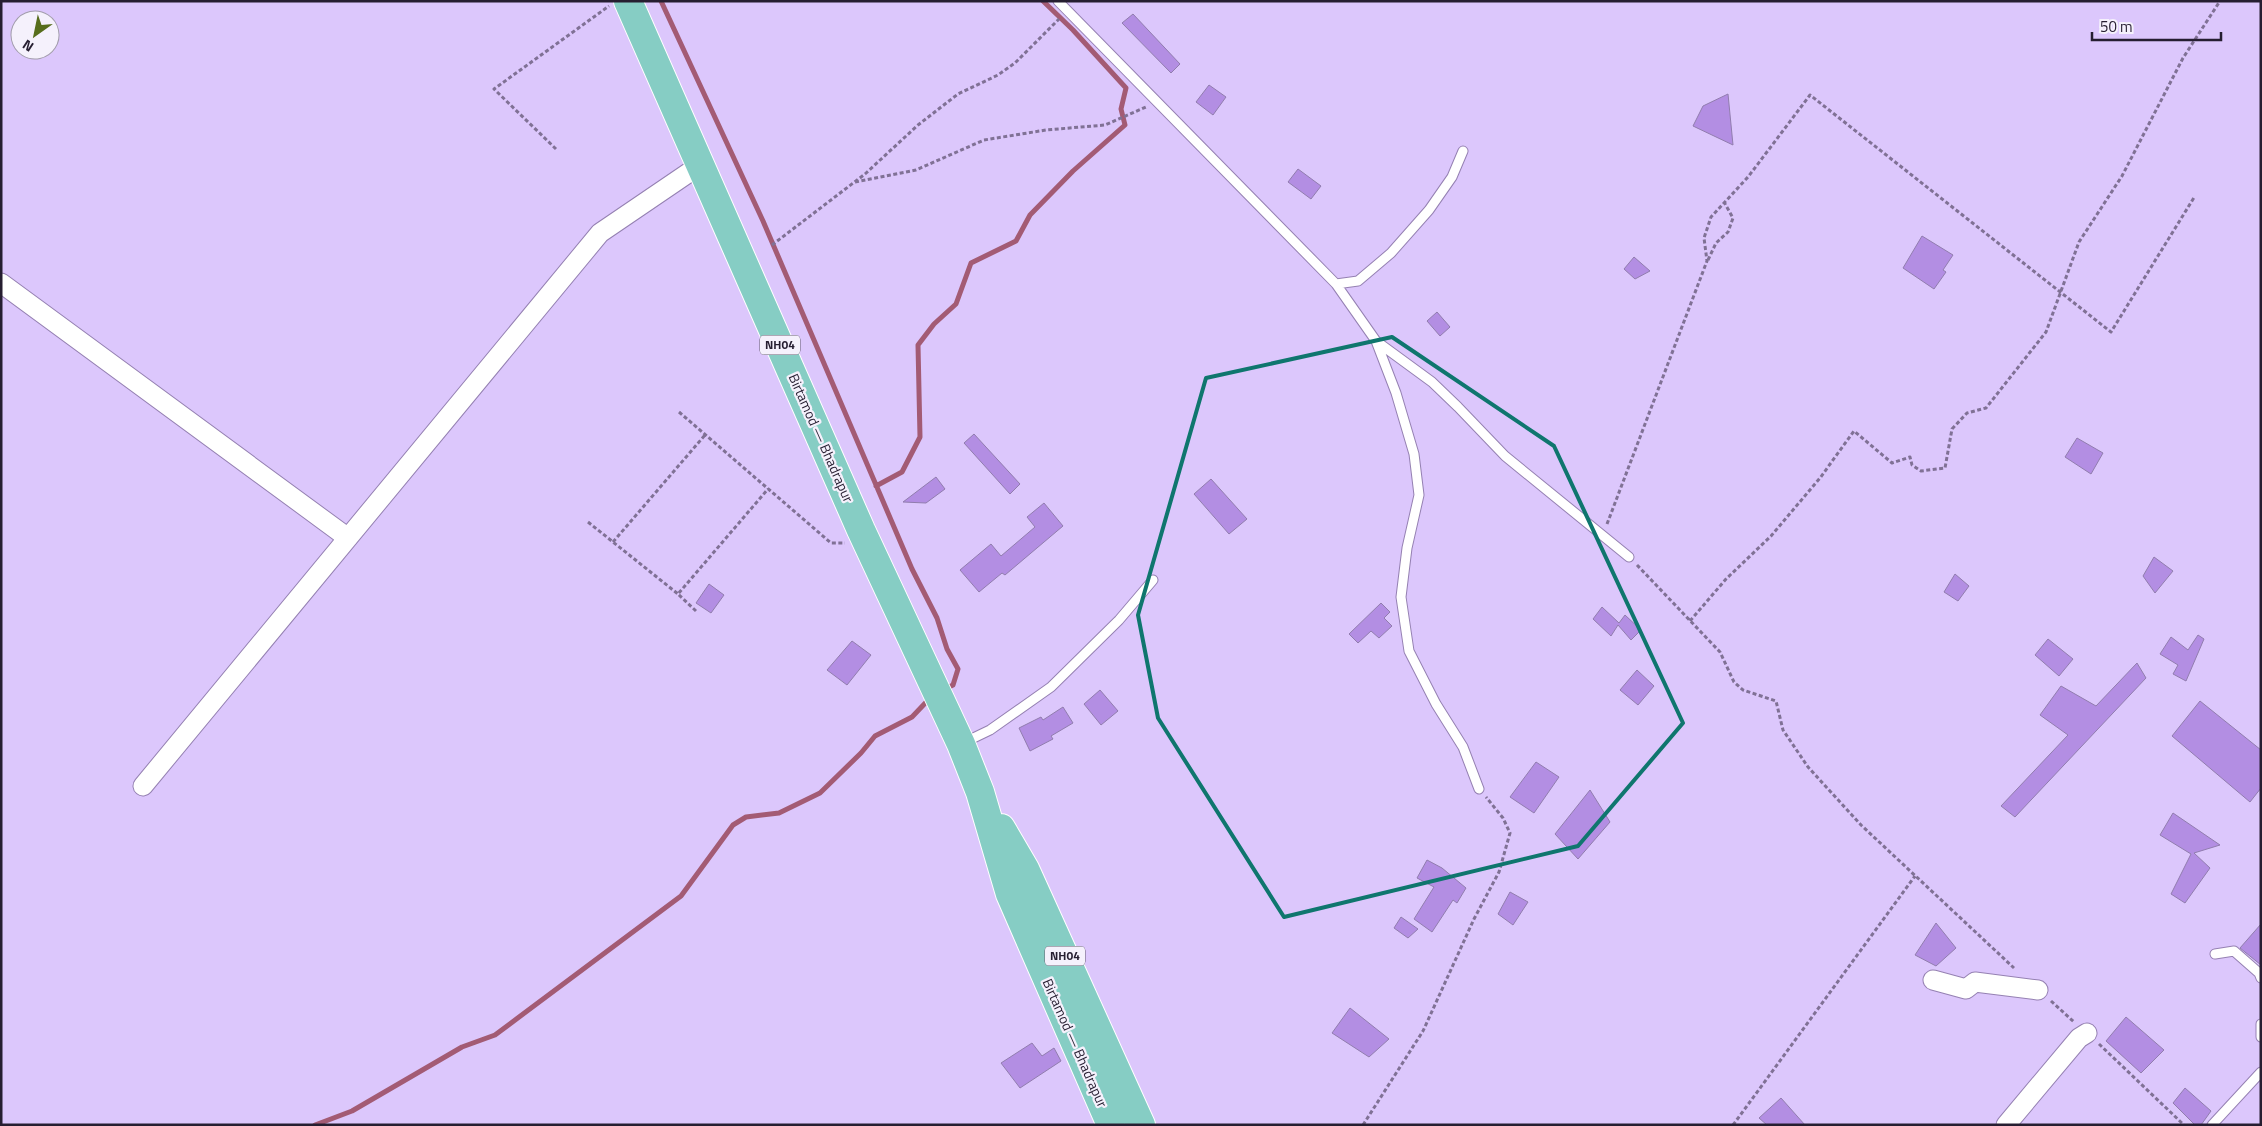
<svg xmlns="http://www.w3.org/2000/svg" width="2262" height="1126" viewBox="0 0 2262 1126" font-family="'Titillium Web',sans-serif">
	<rect width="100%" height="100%" fill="#dcc7fc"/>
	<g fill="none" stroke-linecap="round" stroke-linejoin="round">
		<!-- stream -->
		<path stroke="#a35b74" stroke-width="5" d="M661,1l102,220 149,348 25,49 10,31 11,20 -5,16 -8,4
			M876,486l26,-14 18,-35 -2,-92 16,-21 22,-20 15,-41 45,-22 14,-26 43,-44 52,-46 -4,-16 5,-21 -53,-58 -30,-29
			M315,1125l37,-14 110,-64 33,-12 186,-139 52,-71 13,-8 33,-4 41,-20 41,-40 14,-17 37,-19 19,-20"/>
	</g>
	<!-- building -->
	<path fill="#b38ee3" stroke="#917dae" d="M1133,14l47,50 -9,9 -49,-50z
		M1209,85l17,12 -13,18 -17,-13z
		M1728,94l5,51 -40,-19 10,-20z
		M1298,169l23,17 -10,13 -23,-17z
		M1922,236l31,19 -10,15 3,2 -12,17 -31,-21z
		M1634,257l16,14 -15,8 -11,-10z
		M1437,312l13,15 -10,9 -13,-15z
		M974,434l46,50 -10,10 -46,-51z
		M2077,438l26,15 -12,21 -26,-17z
		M936,477l9,12 -19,14 -23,-1z
		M1211,479l36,40 -18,15 -35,-40z
		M1044,503l19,23 -58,49 -3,-2 -23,19 -19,-22 31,-26 10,12 34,-29 -8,-10z
		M2154,557l19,14 -18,22 -12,-17z
		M1955,574l14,12 -11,15 -14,-9z
		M709,584l15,11 -13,18 -15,-10z
		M1381,603l9,9 -6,6 8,8 -13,12 -8,-7 -13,12 -9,-9z
		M1602,607l17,16 6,-8 16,15 -10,10 -13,-15 -7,11 -18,-17z
		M2198,635l6,4 -18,42 -13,-7 5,-9 -18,-11 11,-17 17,13z
		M2048,639l25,20 -14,17 -24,-21z
		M852,641l19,14 -24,30 -20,-15z
		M2137,663l9,15 -131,139 -14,-11 67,-71 -28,-20 21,-29 35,20z
		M1637,670l17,16 -16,19 -18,-15z
		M1100,690l18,21 -17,14 -17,-21z
		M2200,701l61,49v38l-11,14 -78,-66z
		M1063,707l10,16 -22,13 2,3 -23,12 -11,-23 22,-11 2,3z
		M1536,762l23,15 -25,36 -24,-16z
		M1590,790l20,32 -32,37 -23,-25z
		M2173,813l47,32 -26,8 16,15 -25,35 -14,-9 20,-40 -31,-19z
		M1427,860l15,8 24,20 -9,15 -4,-3 -21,32 -18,-13 20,-32 -17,-9z
		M1510,892l18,10 -15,23 -15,-11z
		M1401,917l17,12 -10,9 -14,-10z
		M1936,923l20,25 -20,18 -21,-11z
		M2261,924v41l-21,-17z
		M1350,1008l39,31 -20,18 -37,-24z
		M2126,1017l38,33 -23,23 -35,-32z
		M1032,1043l10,13 12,-8 7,13 -41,27 -19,-25z
		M2185,1088l26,23 -10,14h-6l-22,-22z
		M1781,1098l24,27h-38l-8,-7z"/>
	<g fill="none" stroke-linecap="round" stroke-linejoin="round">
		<!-- lane casing -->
		<g stroke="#9581b2" stroke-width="11">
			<path id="lane" d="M1058,1l278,283 40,57 20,52 18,61 5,41 -12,53 -6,49 8,54 27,53 27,43 16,42
				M1336,284l22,-3 33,-28 38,-43 23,-33 11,-26
				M1376,341l56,41 26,25 47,49 124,101
				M963,743l27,-13 61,-43 68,-67 34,-40
				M2215,954l19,-3 25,22 2,5
				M2261,1024v13
				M2212,1125l49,-53"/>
		</g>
		<!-- street casing -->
		<g stroke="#9581b2" stroke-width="21">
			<path id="street" d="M1,283l347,255
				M143,786l457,-553 100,-68
				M1933,980l33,9 9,-7 63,8
				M2006,1125l73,-87 8,-5"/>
		</g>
		<!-- primary casing -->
		<g stroke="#fff" stroke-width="30">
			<path id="primary" d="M628,1l233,529 100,214 19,48 30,102 101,231
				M1001,828l24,41 116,256"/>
		</g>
		<!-- path -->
		<path stroke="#807195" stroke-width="3" stroke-dasharray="4 2.5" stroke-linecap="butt" d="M556,149l-62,-60 115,-83
			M855,182l61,-12 68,-30 62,-10 59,-5 41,-18
			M772,245l93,-71 53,-49 40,-31 40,-19 17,-12 44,-44
			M1708,260l8,-17 12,-11 5,-14 -9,-16
			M679,412l152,131h14
			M588,522l90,72
			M1607,524l100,-263 -3,-23 7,-21 37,-40 62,-82 301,237 84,-136
			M613,542l92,-107
			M1637,565l83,87 14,30 9,8 33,11 7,29 25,37 53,58 153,143
			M696,611l-18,-17 90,-105
			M1690,621l36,-42 45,-43 49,-58 34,-47 38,32 18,-6 2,8 9,6 24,-3 7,-39 15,-16 19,-5 60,-76 33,-90 43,-66 61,-118 37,-57
			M2051,1001l23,21
			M2099,1044l85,81
			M1363,1125l60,-94 51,-112 25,-47 11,-39 -7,-15 -17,-21
			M1733,1125l182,-249"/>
		<!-- lane -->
		<use href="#lane" stroke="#fff" stroke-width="9"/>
		<!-- street -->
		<use href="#street" stroke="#fff" stroke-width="19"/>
		<!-- primary -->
		<use href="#primary" stroke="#86cdc4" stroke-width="28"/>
	</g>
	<!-- marked area -->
	<path fill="none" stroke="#0f766e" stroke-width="4" stroke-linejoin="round" d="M1392,337l162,109 129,277 -105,123 -294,71 -126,-199 -20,-103 68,-237z"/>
	<g text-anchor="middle" stroke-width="4.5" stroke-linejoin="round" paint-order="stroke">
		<!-- shield labels -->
		<g fill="#f5f1fc" stroke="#645d6e" stroke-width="1">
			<rect x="760" y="335.5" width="40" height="19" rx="4"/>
			<rect x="1045" y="946.5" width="40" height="19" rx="4"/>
		</g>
		<g font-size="12" font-weight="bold" fill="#261e31">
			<text x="780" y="349">NH04</text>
			<text x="1065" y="960">NH04</text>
		</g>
		<!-- street labels -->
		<g font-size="14" fill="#261e31" stroke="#f5f1fc">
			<text transform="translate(821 438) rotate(66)" y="5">Birtamod — Bhadrapur</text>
			<text transform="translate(1075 1043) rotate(66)" y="5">Birtamod — Bhadrapur</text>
		</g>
	</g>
	<!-- border -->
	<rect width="2262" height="1126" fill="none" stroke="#261e31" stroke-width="5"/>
	<!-- north arrow -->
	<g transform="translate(35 35) rotate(213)"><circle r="24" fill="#f5f1fc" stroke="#a29dab"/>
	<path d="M0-4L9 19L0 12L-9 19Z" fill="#576d1c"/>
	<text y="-8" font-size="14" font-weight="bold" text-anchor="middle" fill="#261e31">N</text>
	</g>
	<!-- scale -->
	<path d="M2092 32v8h129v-8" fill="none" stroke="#261e31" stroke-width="2.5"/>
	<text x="2100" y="32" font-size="15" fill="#261e31" stroke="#f5f1fc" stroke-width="4" paint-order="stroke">50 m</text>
</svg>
